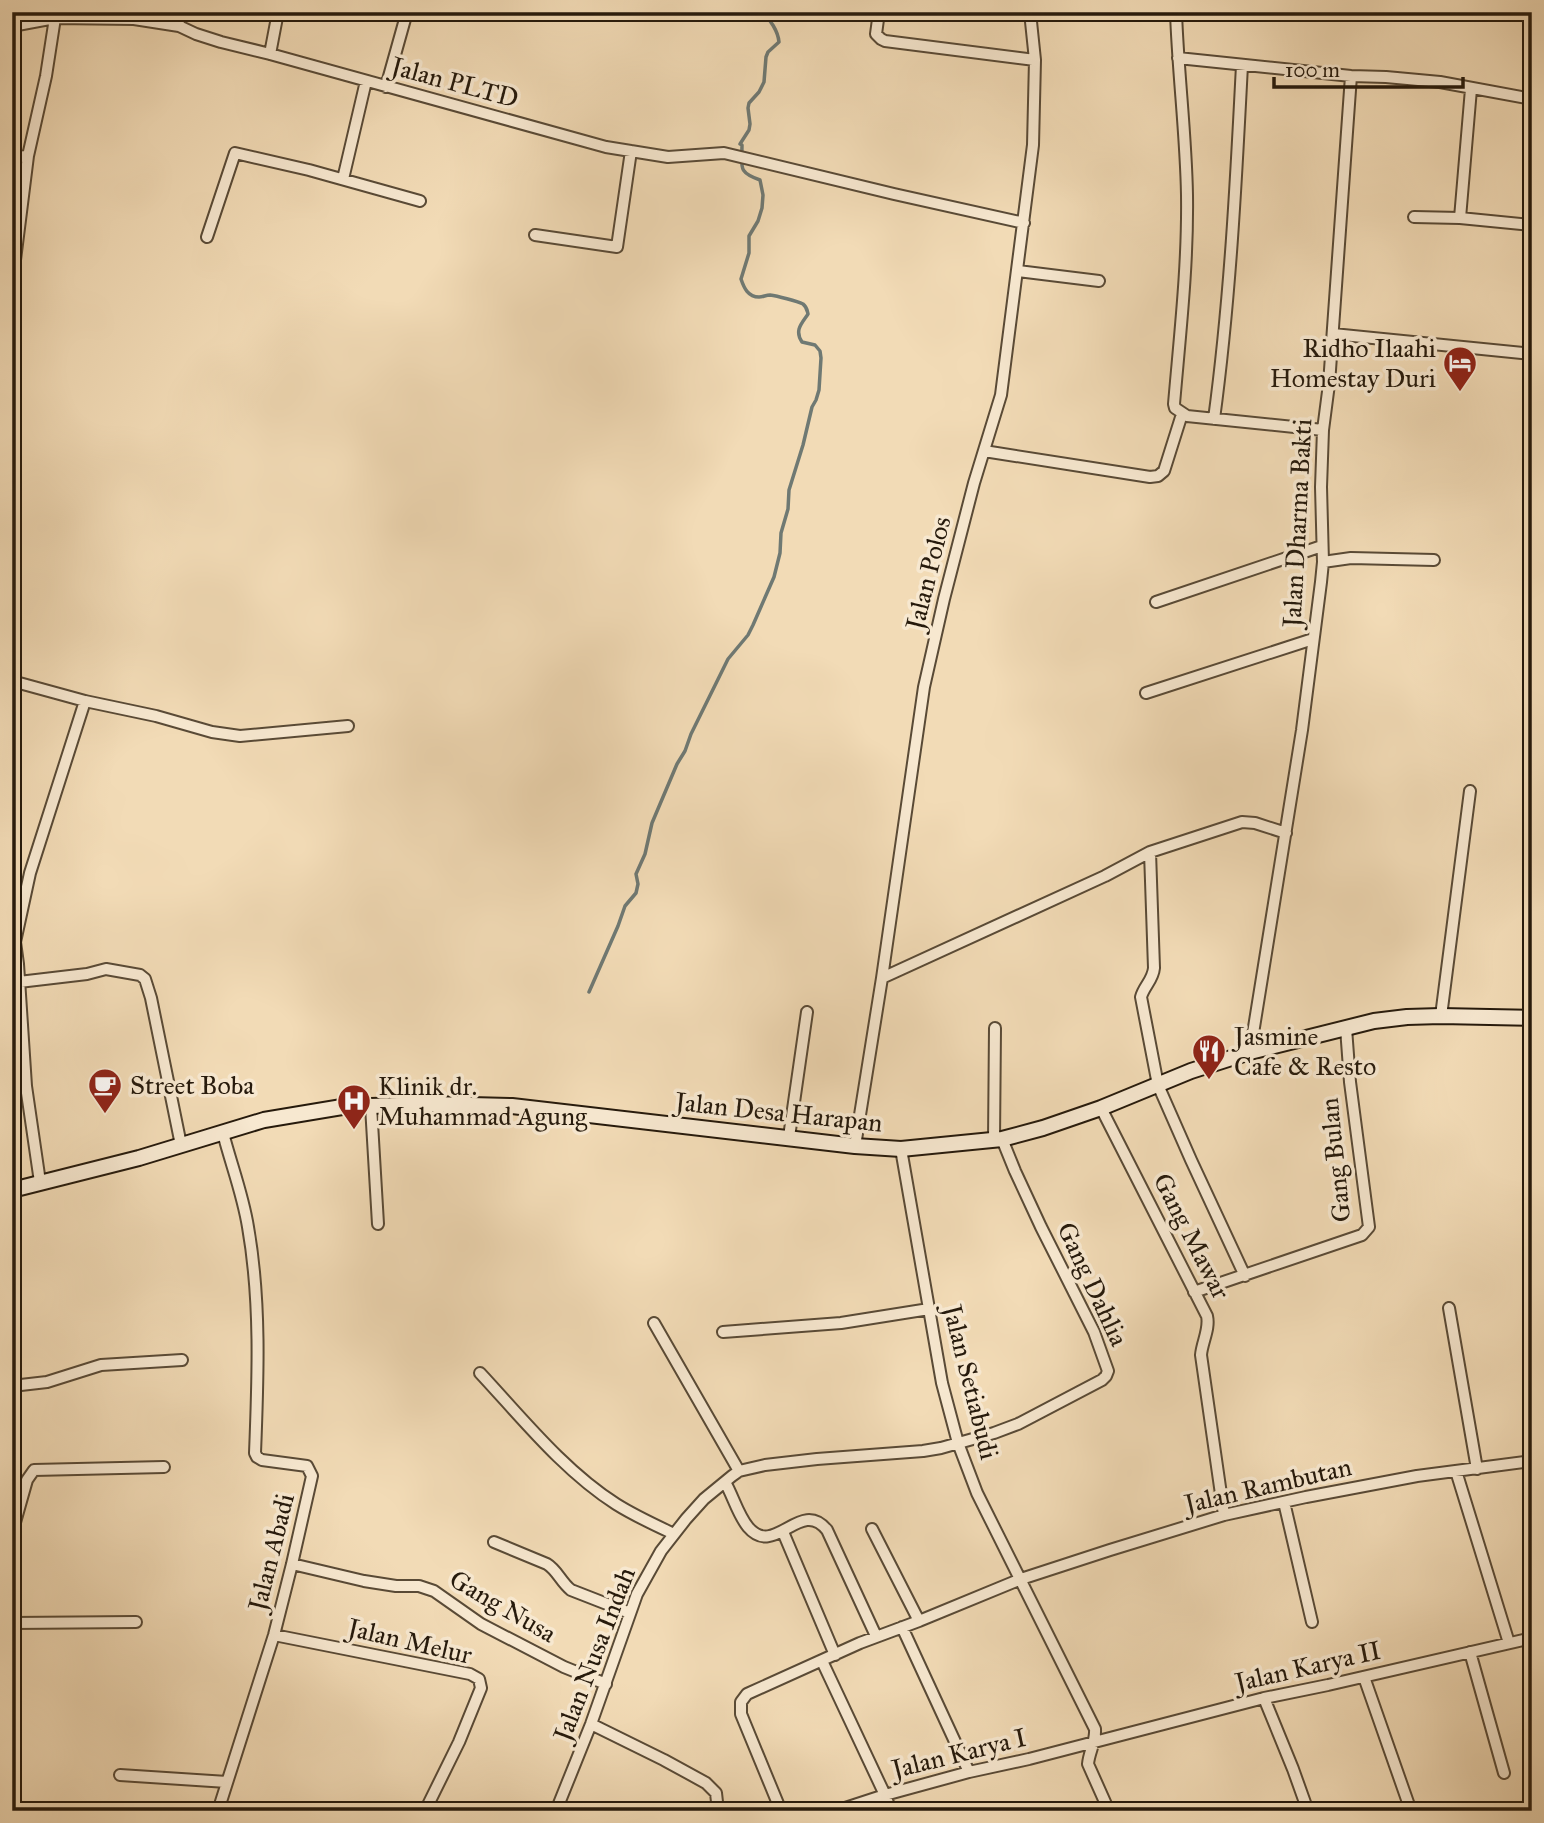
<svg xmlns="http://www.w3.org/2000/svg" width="1544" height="1823" viewBox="0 0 1544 1823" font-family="'IM FELL Great Primer',serif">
	<rect width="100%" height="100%" fill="#f2dbb6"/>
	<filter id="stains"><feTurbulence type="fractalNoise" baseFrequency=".00286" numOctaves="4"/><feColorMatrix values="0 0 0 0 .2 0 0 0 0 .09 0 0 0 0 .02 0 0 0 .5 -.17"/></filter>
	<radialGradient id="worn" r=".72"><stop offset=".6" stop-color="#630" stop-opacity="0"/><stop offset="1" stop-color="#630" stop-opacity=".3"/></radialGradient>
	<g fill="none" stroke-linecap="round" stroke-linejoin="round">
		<!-- stream -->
		<path stroke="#6f7973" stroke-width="3.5" d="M589,992l29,-66 7,-20 11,-13 2,-9 -2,-10 9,-20 7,-31 25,-59 8,-13 6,-17 37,-75 20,-24 5,-10 21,-48 6,-24 1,-20 7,-24 1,-19 14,-45 9,-38 4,-7 3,-10 2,-32 -1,-7 -5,-6 -13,-3c-8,-12 0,-19 6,-28 -1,-4 -1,-7 -5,-10 -6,-3 -26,-8 -33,-9 -4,0 -7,2 -11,2 -11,0 -15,-9 -18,-18l8,-26v-17l9,-15 4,-13 1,-13 -3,-15c-23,-8 -18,-13 -18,-35l-2,-1 9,-14 1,-6 -2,-16 1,-5 10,-11 5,-10 2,-25 2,-5 11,-10c-1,-11 -9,-23 -17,-30"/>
		<!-- street casing -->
		<g stroke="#594a36" stroke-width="14">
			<path id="street" d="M178,12l1,14
				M879,12l-3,22 5,5 4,2 150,19
				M1176,12c2,61 10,122 11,183 1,70 -7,139 -13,209l1,4 12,8 136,14
				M12,26l43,-8 79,1 45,7 17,8 25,8 49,12 336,93 62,10 56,-4 170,41 130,29
				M270,54l8,-42
				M1178,58l173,18 35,1 54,5 92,17
				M386,87l21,-75
				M1471,89l-11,129 72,7
				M12,157l16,-1
				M343,179l23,-98
				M1414,217l46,1
				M535,235l82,12 14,-96
				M207,237l28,-84 74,17 111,31
				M14,268l14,-112 18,-80 9,-58
				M1018,271l81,10
				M1333,334l199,20
				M1214,419c16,-118 22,-236 28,-354
				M984,451l166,26 8,-1 6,-5 18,-57
				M1323,562l28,-4 83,2
				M1156,602l166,-56
				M12,681l73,20 71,15 56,16 28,4 108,-10
				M1146,693l167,-54
				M1150,852l4,116c-1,12 -10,18 -13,29l17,88 33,75 54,116
				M882,978l223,-102 45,-24 92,-30 13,1 31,10
				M19,982l68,-8 19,-5 34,6 5,4 6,19 30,147
				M1441,1016l29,-225
				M1250,1052l52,-322 19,-148 2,-20 -2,-75 2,-57 6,-46 22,-308
				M371,1106l7,118
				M1101,1108l106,208c3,13 -5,26 -6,39l23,160
				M789,1137l18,-125
				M994,1140l1,-112
				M855,1146l27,-168 42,-291 20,-88 30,-116 27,-88 32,-250 2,-85 -5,-48
				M901,1149l41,234 16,60 19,50 118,236c1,13 -6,23 -7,35l21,47
				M40,1182l-14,-96 -8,-122 -3,-22 15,-69 55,-172
				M1194,1292l168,-57 7,-8 -19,-145 -4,-54
				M1449,1308l28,161
				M654,1323l85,148
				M723,1332l118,-9 88,-14
				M480,1373c41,44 84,98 136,131 19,12 39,21 58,30
				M12,1386l35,-4 54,-17 81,-5
				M1456,1471l53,172
				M725,1482c8,14 13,33 23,45 27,32 52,-30 79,3l49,106
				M1284,1502l28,120
				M872,1529l47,92
				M783,1532l52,123
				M12,1533l15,-53 7,-10 130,-3
				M494,1542l53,22c10,6 14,18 24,26l59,23
				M292,1564l72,17 32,5h23l15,5 47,33 83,43 42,17
				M12,1623l124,-1
				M902,1627l67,145
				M274,1635l196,39 9,5 2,9 -22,54 -34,69
				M1470,1652l34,121
				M822,1661l63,134 6,16
				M1364,1677l47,134
				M1264,1698l29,71 15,42
				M591,1724l73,36 42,23 10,10 2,18
				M120,1775l107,7
				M1200,1809l1,2
				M218,1811l56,-176 18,-71 20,-88 -5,-10 -45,-6 -5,-3 -2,-4c3,-75 6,-152 -7,-226 -5,-32 -17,-63 -25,-94
				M556,1811l35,-87 46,-130 24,-43 25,-32 18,-20 28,-23 7,-5 26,-6 52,-6 106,-8 18,-3 53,-15 24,-9 84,-44 4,-4 2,-5 -14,-39 -53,-105 -26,-56 -13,-32
				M781,1811l-40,-97v-12l6,-8 113,-51 59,-22 102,-42 89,-29 114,-35 82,-18 111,-21 115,-15
				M836,1811l49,-16 84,-23 60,-13 235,-61 64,-13 204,-47"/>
		</g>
		<!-- secondary casing -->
		<g stroke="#261a0c" stroke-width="18">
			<path id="secondary" d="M12,1190l127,-32 125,-38 90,-15 17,1 60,-2 81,2 343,40 46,3 101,-10 41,-11 58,-20 90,-37 59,-19 124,-31 33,-4 34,-1 91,2"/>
		</g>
		<!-- street -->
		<use href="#street" stroke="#f7e8d0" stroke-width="10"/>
		<!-- secondary -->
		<use href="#secondary" stroke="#f7e8d0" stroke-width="14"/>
	</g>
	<!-- icons -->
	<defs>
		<g id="hotel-pin" transform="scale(1.75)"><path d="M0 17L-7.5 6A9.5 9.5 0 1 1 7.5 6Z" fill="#8f2418" stroke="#f7e8d0"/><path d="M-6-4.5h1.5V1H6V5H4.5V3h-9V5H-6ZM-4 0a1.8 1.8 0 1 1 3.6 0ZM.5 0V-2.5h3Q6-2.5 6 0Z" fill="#fff"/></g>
		<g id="restaurant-pin" transform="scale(1.75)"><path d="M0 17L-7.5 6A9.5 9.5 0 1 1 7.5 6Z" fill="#8f2418" stroke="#f7e8d0"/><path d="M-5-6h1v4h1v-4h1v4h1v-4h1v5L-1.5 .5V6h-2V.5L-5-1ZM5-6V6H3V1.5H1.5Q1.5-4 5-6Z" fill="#fff"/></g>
		<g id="cafe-pin" transform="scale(1.75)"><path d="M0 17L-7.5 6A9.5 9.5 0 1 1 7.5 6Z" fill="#8f2418" stroke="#f7e8d0"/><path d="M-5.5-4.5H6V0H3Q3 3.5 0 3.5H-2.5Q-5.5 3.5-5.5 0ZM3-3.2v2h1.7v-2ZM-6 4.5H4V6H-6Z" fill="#fff"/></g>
		<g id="hospital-pin" transform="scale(1.75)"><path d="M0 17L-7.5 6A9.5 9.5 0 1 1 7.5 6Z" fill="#8f2418" stroke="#f7e8d0"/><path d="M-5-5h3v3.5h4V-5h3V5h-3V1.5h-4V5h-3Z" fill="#fff"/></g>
	</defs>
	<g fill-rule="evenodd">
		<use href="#hotel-pin" x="1460" y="363"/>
		<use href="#restaurant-pin" x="1209" y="1051"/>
		<use href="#cafe-pin" x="105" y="1085"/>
		<use href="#hospital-pin" x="354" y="1101"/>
	</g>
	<g text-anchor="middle" stroke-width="7" stroke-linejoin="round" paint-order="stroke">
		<!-- street labels -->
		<g font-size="26" fill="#261a0c" stroke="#f7e8d0">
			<text transform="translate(455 82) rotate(15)" y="9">Jalan PLTD</text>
			<text transform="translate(1297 523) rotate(-87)" y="9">Jalan Dharma Bakti</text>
			<text transform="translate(928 573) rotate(-76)" y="9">Jalan Polos</text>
			<text transform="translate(779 1112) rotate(6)" y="9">Jalan Desa Harapan</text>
			<text transform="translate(1335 1160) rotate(-96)" y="9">Gang Bulan</text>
			<text transform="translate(1192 1236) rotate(63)" y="9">Gang Mawar</text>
			<text transform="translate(1093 1284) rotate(65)" y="9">Gang Dahlia</text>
			<text transform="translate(971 1382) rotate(76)" y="9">Jalan Setiabudi</text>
			<text transform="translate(1268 1485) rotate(-13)" y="9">Jalan Rambutan</text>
			<text transform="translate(271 1552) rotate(-76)" y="9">Jalan Abadi</text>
			<text transform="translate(503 1606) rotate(30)" y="9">Gang Nusa</text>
			<text transform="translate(410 1641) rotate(13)" y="9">Jalan Melur</text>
			<text transform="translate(594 1654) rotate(-69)" y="9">Jalan Nusa Indah</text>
			<text transform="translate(1308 1666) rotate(-13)" y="9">Jalan Karya II</text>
			<text transform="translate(959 1753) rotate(-14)" y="9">Jalan Karya I</text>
		</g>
		<!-- poi labels -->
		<g font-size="26" fill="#261a0c" stroke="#f7e8d0" text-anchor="start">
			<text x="1436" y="357" text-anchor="end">Ridho Ilaahi<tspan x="1436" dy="30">Homestay Duri</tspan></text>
			<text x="1234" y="1045">Jasmine<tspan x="1234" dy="30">Cafe &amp; Resto</tspan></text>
			<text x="130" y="1094">Street Boba</text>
			<text x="378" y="1095">Klinik dr.<tspan x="378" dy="30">Muhammad Agung</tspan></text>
		</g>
	</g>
	<!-- margin -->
	<rect width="1544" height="1823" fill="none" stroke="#f2dbb6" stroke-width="42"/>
	<rect x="14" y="14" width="1516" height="1795" fill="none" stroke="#261a0c" stroke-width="3.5"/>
	<rect x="21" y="21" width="1502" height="1781" fill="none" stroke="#261a0c" stroke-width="2"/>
	<!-- scale -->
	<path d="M1274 77v10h189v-10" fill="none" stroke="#261a0c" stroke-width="3.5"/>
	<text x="1285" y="77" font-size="21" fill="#261a0c" stroke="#f7e8d0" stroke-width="5" paint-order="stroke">100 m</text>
	<rect width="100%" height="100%" filter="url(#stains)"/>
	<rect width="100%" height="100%" fill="url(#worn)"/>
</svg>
